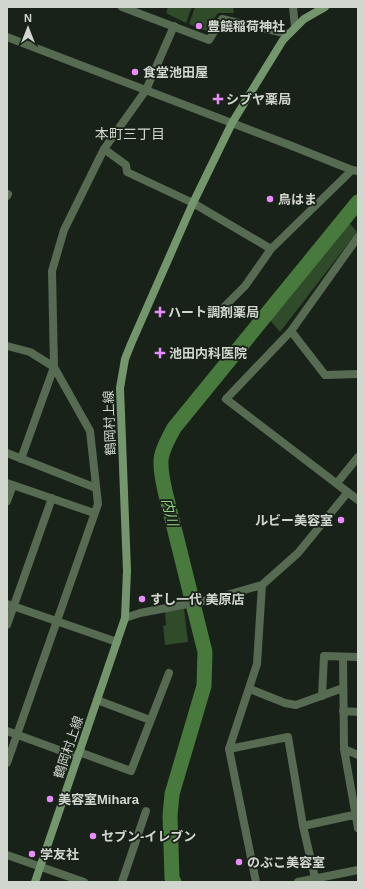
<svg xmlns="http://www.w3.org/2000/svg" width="365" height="889" viewBox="0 0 365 889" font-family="Arial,'Noto Sans JP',sans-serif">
	<rect width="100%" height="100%" fill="#192218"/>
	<!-- green -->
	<path fill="#2f4b29" d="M168,7h24l-6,16 -20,-10z
		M195,7h38l1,6h-16l-12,18 -17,-7z
		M347,220l10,12 -77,100 -11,-13z
		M184,609l4,33 -23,3 -2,-19 3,-1 -1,-14z"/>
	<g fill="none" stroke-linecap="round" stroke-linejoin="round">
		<!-- river -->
		<path stroke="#48793d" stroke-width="15" d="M174,882l-2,-4 -2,-62 2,-22 32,-108 1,-34 -40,-161c-7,-31 -6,-36 9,-63l184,-226"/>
		<!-- minor -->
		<path stroke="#566b51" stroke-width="8" d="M122,7l87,33 13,-21 66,15
			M293,7l2,20
			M104,149l22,16 1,7 66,31 78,46
			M7,196l1,-2
			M358,237l-67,94 -65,68 132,101
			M219,312l26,-26 26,-37 81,-79
			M291,331l34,44 33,-1
			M7,346l23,6 24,15 36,64 8,73 -91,259
			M7,453l89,35
			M21,459l33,-92 -2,-96 12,-41 40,-81 42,-59 28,-64
			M7,483l87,30
			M337,483l21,-26
			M7,501l6,-16
			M7,604l110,38
			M125,618l15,-5 69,-13 53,-15 36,-32 50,-61
			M7,625l45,-127
			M343,657l1,92 14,79
			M250,689l35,14 11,2 47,-17
			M322,696l2,-40 34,1
			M97,700l53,20
			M343,711l15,1
			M7,731l71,26
			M229,749l59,-12 15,89 13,56
			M344,749l14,6
			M79,752l52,19 38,-98
			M303,826l55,-12
			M122,882l24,-71
			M256,882l-27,-133 28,-85 5,-79"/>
		<!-- tertiary -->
		<path stroke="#566b51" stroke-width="8" d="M7,37l285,109 60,24 6,1
			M7,855l77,27
			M298,882l60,-12"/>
		<!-- secondary -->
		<path stroke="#74966d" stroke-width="8" d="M35,882l90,-264 2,-47 -7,-183 5,-29 6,-15 62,-141 39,-80 51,-83 21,-21 21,-12"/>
	</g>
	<!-- markers -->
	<g fill="#e98dfd" stroke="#192218" stroke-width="1.5">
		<circle cx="199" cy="26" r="4"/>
		<circle cx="135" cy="72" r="4"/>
		<path d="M216 93h4v4h4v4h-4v4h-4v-4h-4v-4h4z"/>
		<circle cx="270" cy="199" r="4"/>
		<path d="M158 306h4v4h4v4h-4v4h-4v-4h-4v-4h4z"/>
		<path d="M158 347h4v4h4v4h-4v4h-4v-4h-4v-4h4z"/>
		<circle cx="341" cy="520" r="4"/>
		<circle cx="142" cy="599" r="4"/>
		<circle cx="50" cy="799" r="4"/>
		<circle cx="93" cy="836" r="4"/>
		<circle cx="32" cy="854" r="4"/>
		<circle cx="239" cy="862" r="4"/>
	</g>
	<g text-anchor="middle" stroke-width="3.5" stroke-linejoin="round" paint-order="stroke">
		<!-- poi labels -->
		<g font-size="13" font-weight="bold" fill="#d1d6cf" stroke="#192218" text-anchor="start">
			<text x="207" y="31">豊饒稲荷神社</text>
			<text x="143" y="77">食堂池田屋</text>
			<text x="226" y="104">シブヤ薬局</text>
			<text x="278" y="204">鳥はま</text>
			<text x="168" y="317">ハート調剤薬局</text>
			<text x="169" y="358">池田内科医院</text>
			<text x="333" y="525" text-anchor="end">ルビー美容室</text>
			<text x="150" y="604">すし一代 美原店</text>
			<text x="58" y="804">美容室Mihara</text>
			<text x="101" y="841">セブン-イレブン</text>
			<text x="40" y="859">学友社</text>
			<text x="247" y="867">のぶこ美容室</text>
		</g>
		<!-- street labels -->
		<g font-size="13" fill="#d1d6cf" stroke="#192218">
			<text transform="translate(109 423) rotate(-92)" y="5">鶴岡村上線</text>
			<text transform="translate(68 747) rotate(-71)" y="5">鶴岡村上線</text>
		</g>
		<!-- neighbourhood labels -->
		<g font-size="14" fill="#d1d6cf" stroke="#192218">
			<text x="130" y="139">本町三丁目</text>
		</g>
		<!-- water labels -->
		<g font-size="14" font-style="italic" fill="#91d783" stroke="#192218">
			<text transform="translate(170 512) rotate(76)" y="5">内川</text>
		</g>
	</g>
	<!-- border -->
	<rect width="365" height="889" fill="none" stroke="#d1d6cf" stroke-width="16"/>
	<!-- north arrow -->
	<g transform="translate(28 28)" stroke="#192218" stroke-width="3" paint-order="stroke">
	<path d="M0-3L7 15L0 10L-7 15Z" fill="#d1d6cf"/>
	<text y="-6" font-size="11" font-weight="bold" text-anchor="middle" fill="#d1d6cf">N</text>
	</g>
</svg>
